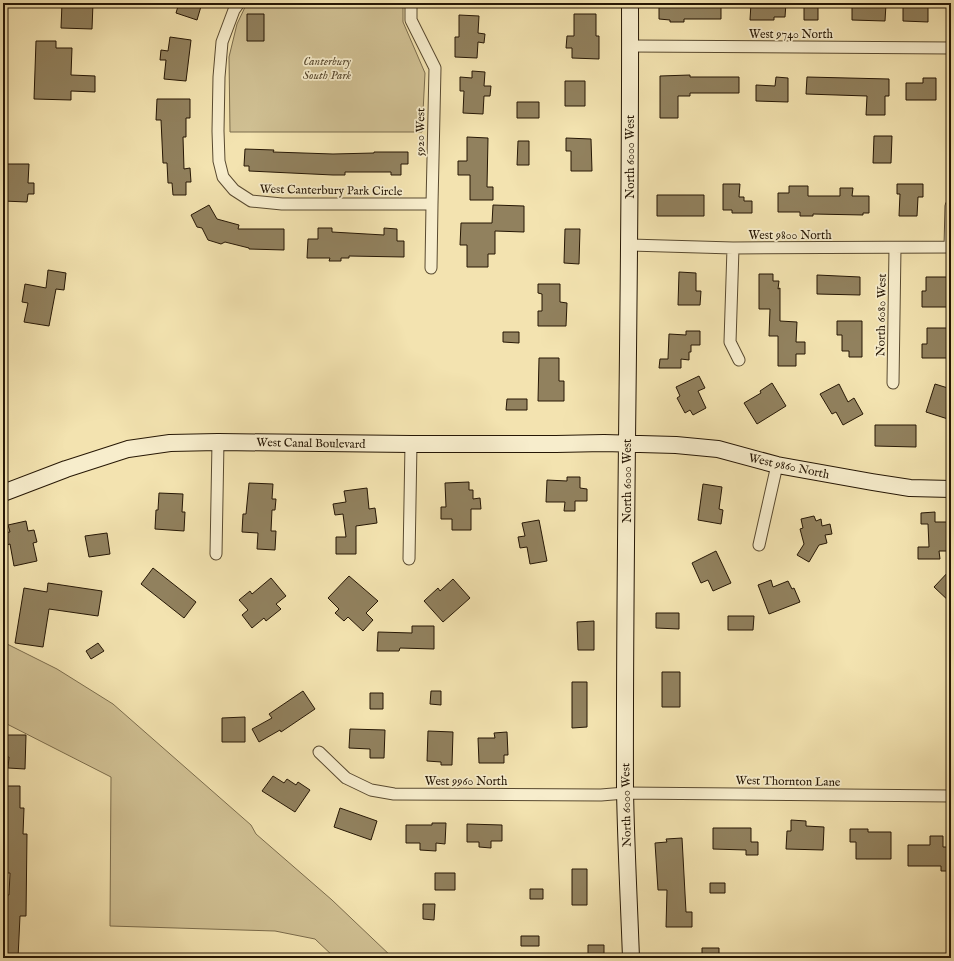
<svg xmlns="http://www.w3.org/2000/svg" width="954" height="961" viewBox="0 0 954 961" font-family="'IM FELL English',serif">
	<rect width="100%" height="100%" fill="#f3e3b0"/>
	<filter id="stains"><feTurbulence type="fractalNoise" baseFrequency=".005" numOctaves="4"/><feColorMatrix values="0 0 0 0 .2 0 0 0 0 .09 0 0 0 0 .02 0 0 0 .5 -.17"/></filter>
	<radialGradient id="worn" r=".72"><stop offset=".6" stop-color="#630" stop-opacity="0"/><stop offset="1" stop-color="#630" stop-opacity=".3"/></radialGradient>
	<!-- green -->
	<path fill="#d0c093" stroke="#7b6c4c" d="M247,3h156v19l22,51 -3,59h-192l-1,-75 8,-33z
		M3,642l54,27 56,35 138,121 5,9 76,66 61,58h-58l-20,-19 -40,-8 -165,-5 1,-149 -108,-55z"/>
	<!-- building -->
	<path fill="#91815e" stroke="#261705" d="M62,3h31l-1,26 -31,-1z
		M179,3h23l-5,17 -21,-7z
		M659,3h62v16h-37v3h-14v-2l-11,-1z
		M751,3h35l-1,14h-11v3h-24z
		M804,3h14v17h-14z
		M852,3l34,1 -1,17 -33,-1z
		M903,5h25v17l-25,-1z
		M247,14h17v27h-17z
		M574,14h22v22h3v23l-27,-1v-10h-6l1,-12h7z
		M459,15l20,1 -1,17 7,1 -1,9 -6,-1 -1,16 -22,-1v-20h4z
		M170,37l21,3 -5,41 -22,-2 2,-19h-6l1,-10 7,1z
		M36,41h20v7h16l-1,27 24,1v16l-24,-1v9l-37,-1z
		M472,71l13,1 -1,14h7l-1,10h-6l-1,18 -20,-1 1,-22h-4v-14l12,1z
		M690,75v2h49v16h-49v3h-12v22h-18v-42z
		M776,77l12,1v24l-32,-1v-16l19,1z
		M807,77l82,2v17h-4v19h-19l1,-19 -61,-2z
		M923,78h13v22h-30v-17h17z
		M565,81h20v25h-20z
		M157,99h33v19h-4v19h-3l1,32 6,-1 1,14h-5v13h-13l-1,-12h-4l-1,-20h-4l-2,-43h-5z
		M517,102h22v16h-22z
		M874,136h18l-1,27h-18z
		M467,137l21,1 -1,49h6v13h-23v-25h-12v-14h9z
		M566,138l25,1 1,32h-21v-20h-5z
		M518,141h11v24h-12z
		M245,149l29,1 -1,2 60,2 41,-1v-1h34v12h-7v11h-10v-3h-46v3h-12l-84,-4v-5h-5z
		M6,164h23l-1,19h6v11h-6l-1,8 -24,-1v-25h3z
		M723,184h17l-1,13h5v4h8v12h-20v-3h-9z
		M897,184h26v13h-5l-1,19h-18l1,-22h-3z
		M789,186h19v10h32v-8h13l-1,8h17v17h-6v2l-50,-1v2h-13v-4h-22v-19h11z
		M657,195h47v21h-47z
		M209,205l8,14 22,6 -1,4h46v21l-35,-1v-1l-24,-6 -4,2 -13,-4 -6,-12 -5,-1 -6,-12z
		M493,205l31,1v26l-29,-1v23h-7v13h-21v-22h-7l1,-22h31z
		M318,228h14v4l52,3v-7l13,1v12h7v16l-55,-1v2h-8v3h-12l1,-3h-23l1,-19h10z
		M565,229h15l-1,35 -15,-1z
		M48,270l18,3 -2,17 -8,-1 -7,37 -25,-4 4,-19 -6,-1 3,-18 21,4z
		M679,272l17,1v18h5l-1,14h-22z
		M759,274h14v7h6l-1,8 2,-1v33l17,1 -1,20h9v12h-9v12h-18v-30h-9l1,-27h-11z
		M817,275l43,2v18l-43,-1z
		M926,277h25v30h-29v-16h4z
		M538,284h22v18l7,1 -1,23h-28v-15h4v-17l-4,-1z
		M837,321h25v36h-13v-6h-7v-16h-5z
		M927,328h21l-1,30h-25v-14h5z
		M686,331h14v14h-9v7h-2v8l-8,-1v9h-22l1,-9h8l1,-25 17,1z
		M503,332h16v11l-16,-1z
		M539,358h20v23h5v20h-26z
		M699,376l6,12 -7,3 8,17 -13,7 -3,-5 -5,3 -8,-15 3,-2 -4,-9z
		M772,383l14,23 -29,18 -13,-21 17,-10 -1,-2z
		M839,384l9,18 6,-4 9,16 -20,11 -7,-13 -4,2 -12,-20z
		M935,384l16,5v31l-25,-8z
		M507,399h20v11h-21z
		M875,425h41v22l-41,-1z
		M567,477h13v11l7,1v12h-12v10h-11l1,-9h-19l1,-22 20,1z
		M469,482v8h4v9l7,-1 1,11h-10v21h-19v-11h-11v-12h5l-1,-24z
		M249,483l24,1 -1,15h4l-1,11h-3l-1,21h5l-1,19 -18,-1 1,-16 -16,-1 1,-18h3z
		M703,484l19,3 -3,22 4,1 -2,14 -23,-4z
		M367,488l2,21 6,-1 2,15 -21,3v28h-20v-17h10l-3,-23 -8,1 -2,-11 13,-2 -2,-11z
		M159,493l24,1 -1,18h3l-1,19 -29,-2 1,-19h2z
		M935,512v10h16v29h-12l1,8h-22v-12h11l-1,-23h-7v-11z
		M814,516l2,5 5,-2 1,7 8,-2 2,10 -7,1 2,8 -8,2 -10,17 -12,-7 7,-11 -4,-15 3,-1 -2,-9z
		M539,520l8,41 -17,3 -3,-17 -7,1 -2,-11 7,-1 -3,-13z
		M26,521l2,10 6,-1 3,12 -4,1 4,18 -23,5 -4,-22 -7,2v-13l7,-1 -2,-7z
		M107,533l3,21 -21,3 -4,-21z
		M716,551l15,32 -18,8 -5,-11 -7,3 -9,-20z
		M153,568l43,34 -12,16 -43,-34z
		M951,569v34l-17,-16z
		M349,576l29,25 -12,12 7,7 -10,11 -15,-14 -4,4 -9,-8 4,-4 -11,-11z
		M271,578l15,18 -10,8 5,5 -15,12 -2,-3 -12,10 -10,-13 6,-5 -9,-10 11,-9 2,3z
		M453,579l17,19 -27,24 -19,-21 14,-13 2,3z
		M771,580l2,7 15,-6 4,8 2,-1 6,14 -31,12 -11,-29z
		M48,583l54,8 -4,25 -49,-7 -6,38 -28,-4 9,-55 23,4z
		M656,613h23v16l-23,-1z
		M728,616h26l-1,14h-25z
		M594,621v29h-16l-1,-28z
		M412,626h22v23l-34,-1 -1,3h-22l1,-19 34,1z
		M98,643l6,8 -13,8 -5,-8z
		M662,672h18v35h-18z
		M572,682h15v45l-15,1z
		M303,691l12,18 -34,23 -1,-2 -21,12 -7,-13 20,-11 -3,-4z
		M431,691h10v14l-11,-1z
		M370,693h13v16h-13z
		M245,717v25h-23v-24z
		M350,729l35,1 -1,28h-14v-9l-21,-1z
		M428,731l25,1 -1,33h-11v-3l-14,-1z
		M507,732l1,23h-4v8h-25l-1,-25h17l-1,-5z
		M7,735h19l-1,34 -17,-1 1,-11h-3z
		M273,776l11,7 3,-4 9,6 2,-3 12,8 -15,22 -33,-21z
		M6,786h14v22h4l-1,26h4l-1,82h-6l-2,42h-15l2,-63h4l1,-22h-4v-53h-1z
		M340,808l37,13 -6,19 -37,-13z
		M791,820l15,1v5l18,1 -1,23 -37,-1 1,-18h4z
		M432,823h14l-1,21 -9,-1v8l-16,-1v-7h-14v-18h26z
		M467,824l35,1v16h-11v7l-12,-1v-5h-12z
		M713,828h38v14h7v13h-12v-5l-33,-1z
		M850,829h18v3h23v27h-35v-17h-6z
		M930,836h13v11h7v24h-9v-5h-33v-21h22z
		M682,838l4,74h6v15h-26l1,-37h-9l-3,-47 12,-1 -1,-3z
		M572,869h15v36h-15z
		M435,873h20v17h-20z
		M710,883h15v10h-15z
		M530,889h13v10h-13z
		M423,904h12l-1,16 -11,-1z
		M521,936h18v10h-18z
		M588,945h16v13h-16z
		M702,948h17v10h-17z"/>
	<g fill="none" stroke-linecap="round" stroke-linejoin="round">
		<!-- street casing -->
		<g stroke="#594a30" stroke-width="13">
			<path id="street" d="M239,3l-5,7 -12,32 -3,35 -1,54 1,30 4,16 11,13 17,11 31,3h150
				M411,3v17l24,48 -3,136 -1,64
				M630,46l321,2
				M630,245l103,3 218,-1
				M950,247l1,-41
				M733,248l-3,94 9,18
				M893,383l2,-135
				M759,545l18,-80
				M216,554l2,-112
				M409,559l2,-115
				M319,752l27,26 25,12 23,4 207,1 24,-2 326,3"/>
		</g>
		<!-- secondary casing -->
		<g stroke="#261705" stroke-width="18">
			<path id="secondary" d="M630,3c1,262 -6,525 -5,787 1,56 4,112 6,168
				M3,493l63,-24 62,-20 42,-6 48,-1 193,2h145l48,-1 72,2 42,4 59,16 95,17 38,6 41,1"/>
		</g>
		<!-- street -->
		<use href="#street" stroke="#f7edcc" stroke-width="11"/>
		<!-- secondary -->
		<use href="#secondary" stroke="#f7edcc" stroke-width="16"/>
	</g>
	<g text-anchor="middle" stroke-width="3.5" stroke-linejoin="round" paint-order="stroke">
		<!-- street labels -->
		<g font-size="12" fill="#261705" stroke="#f7edcc">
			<text x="791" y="38">West 9740 North</text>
			<text transform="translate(420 132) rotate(-89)" y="4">5920 West</text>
			<text transform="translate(630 157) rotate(-90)" y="4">North 6000 West</text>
			<text transform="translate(331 190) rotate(1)" y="4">West Canterbury Park Circle</text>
			<text x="790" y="239">West 9800 North</text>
			<text transform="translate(881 315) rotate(-89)" y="4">North 6080 West</text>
			<text transform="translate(311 443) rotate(1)" y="4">West Canal Boulevard</text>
			<text transform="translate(789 466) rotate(12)" y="4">West 9860 North</text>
			<text transform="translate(627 481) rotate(-90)" y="4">North 6000 West</text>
			<text x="466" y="785">West 9960 North</text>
			<text transform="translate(788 781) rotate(1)" y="4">West Thornton Lane</text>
			<text transform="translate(626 805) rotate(-91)" y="4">North 6000 West</text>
		</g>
		<!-- park labels -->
		<g font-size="12" font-style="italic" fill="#594a30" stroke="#f7edcc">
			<text x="327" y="65">Canterbury<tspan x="327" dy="14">South Park</tspan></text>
		</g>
	</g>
	<!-- margin -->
	<rect width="954" height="961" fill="none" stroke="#f3e3b0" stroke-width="16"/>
	<rect x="4" y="4" width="946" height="953" fill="none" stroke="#261705" stroke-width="2"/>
	<rect x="8" y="8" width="938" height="945" fill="none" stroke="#261705"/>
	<rect width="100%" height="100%" filter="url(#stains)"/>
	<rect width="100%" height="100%" fill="url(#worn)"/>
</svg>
